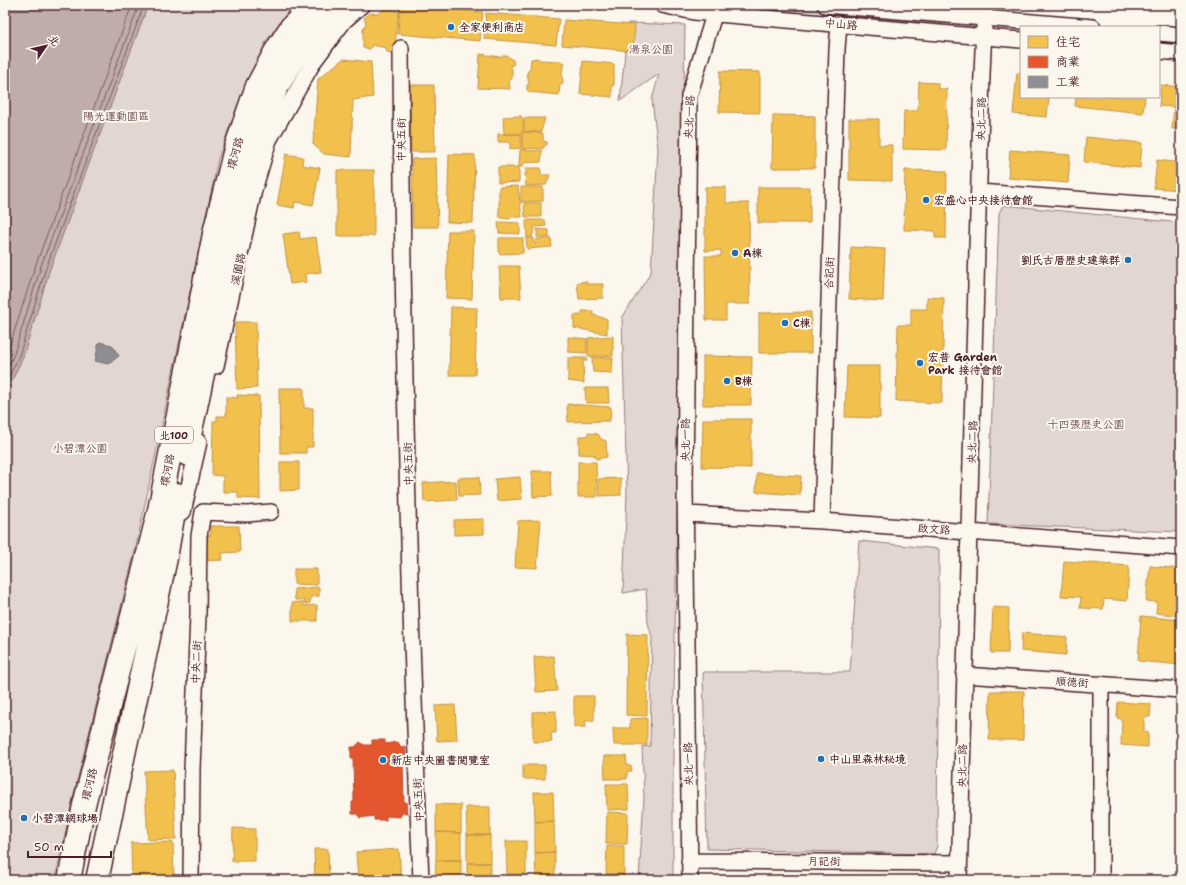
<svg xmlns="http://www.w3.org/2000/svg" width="1186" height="885" viewBox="0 0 1186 885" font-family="'Shantell Sans','LXGW WenKai TC',sans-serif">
	<rect width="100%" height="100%" fill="#fbf7ec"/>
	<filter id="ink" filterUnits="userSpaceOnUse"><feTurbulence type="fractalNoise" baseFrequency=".025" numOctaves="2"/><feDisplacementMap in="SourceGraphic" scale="8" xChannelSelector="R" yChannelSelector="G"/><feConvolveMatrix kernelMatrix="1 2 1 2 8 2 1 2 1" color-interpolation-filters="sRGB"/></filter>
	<g filter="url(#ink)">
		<!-- green -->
		<path fill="#e2d7d0" stroke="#967b7e" d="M5,5h288l-26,35 -24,50 -25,69 -82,388 -61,242 -20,91h-50v-485l17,-38z
			M747,5l195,15 -1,8 -194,-16z
			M628,23l57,2 -12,732v123h-34l5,-83 -2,-50 8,-1 2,-109 -4,-14 -2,-34 -23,4 4,-100 -5,-175 29,-46 7,-123 -6,-49 7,-26 -39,27z
			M1003,205l178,18v309l-193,-8 11,-311z
			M859,541l80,8 -2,297 -3,8 -227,-5 -4,-177h147z"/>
		<!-- water -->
		<path fill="#bfadaa" stroke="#907477" d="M5,5h143l-98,264 -27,88 -18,38z"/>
		<!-- homes -->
		<path fill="#f2c14e" stroke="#c09044" d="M400,5l83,7 -3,29 -82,-7z
			M384,9l15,2 -5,42 -7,-1 -1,-4 -14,-3 -2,4 -7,-1v-19l3,-6 -2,-5 7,-5 7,1z
			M486,13l73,6 -3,26 -72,-6z
			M564,20l71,5 -2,26 -71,-6z
			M480,54l20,3 6,-2 7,5 1,4 -4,2 2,3v10l-3,1 1,9 -32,-1z
			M537,58l3,2 20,1 4,2 -2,9 1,12 -3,1 -1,10 -30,-3 -2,-2v-5l2,-1 -2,-12 3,-3 1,-10z
			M343,59l28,3 2,35 -20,3 -2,57 -27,-3 -11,-10 5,-65z
			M583,61l31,3v21l-2,1v11l-32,-3z
			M720,71l40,1v41l-41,-1z
			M1017,73h4v24h28l-2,20 -34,-3z
			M919,82l19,1v6h9l-1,61 -43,-1 1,-38h14z
			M410,85h24l1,67h-24z
			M1161,85l20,2v42h-9l2,-22 -15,-1z
			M1076,97h69l-2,16 -68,-7z
			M773,115l42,1v52h-43z
			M521,116l2,4v11l-2,3h-17l-1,-17z
			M524,118h21l-4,14h-17z
			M849,119h30v26h13v36l-43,-1z
			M522,132l21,1v8l4,1v3h-3v3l-22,1z
			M498,134h23v14l-11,1v-7h-12z
			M1086,137l56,6 -2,25 -56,-6z
			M526,149l1,2 15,-1 -1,12 -18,1 -1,4h-3l1,-17z
			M1010,150l60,5 -2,28 -60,-5z
			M286,154l17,3 -1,8 18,3 -7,37 -18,-3 -1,6 -17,-3z
			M449,154l26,1 -2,68 -26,-1z
			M436,158l2,69h-25l-1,-68z
			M1157,160l24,3v27l-27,-2z
			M498,167h21v15l-21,1z
			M526,168h15v7h9l-4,10 -20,1 -1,-12h1z
			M337,170h37v66h-37z
			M905,170l42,1 -1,67h-11v-7l-31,-1z
			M518,186l4,31h-11l-1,2 -9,-1 -2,-2v-29z
			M521,187h22v14l-22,1z
			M705,187h21v16h23l1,101h-24v16h-20l-1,-64h16v-6l-16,1z
			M758,187h52v36h-52z
			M524,203h17v14h-16z
			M526,220h19l1,6 -11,1 -3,10h-5z
			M498,222l22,1v11l-21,-1z
			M537,229l12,1v7h-12z
			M448,231h26l-2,68 -26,-1z
			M299,232l1,7 16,-2 5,35 -16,2 1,8 -16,2 -7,-50z
			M499,238h24v15l-24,1z
			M526,238h8v5l2,1 1,-5 14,-1 1,9 -25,2z
			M851,247l34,2 -2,52 -34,-2z
			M499,266h20l2,32h-20z
			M586,281l1,3h16v14l-24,1 -2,-16z
			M927,297l17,1 -2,105 -46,-2 2,-76h13v-16h16z
			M451,307l26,1 -2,67h-26z
			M582,311h11v4l14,4v15l-33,-6v-13h8z
			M811,312v41h-52v-40z
			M235,322h21l1,66 -20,1z
			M613,336v20h-25v-18z
			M568,337l19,2v14l-19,-1z
			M703,356l49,1 -1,48h-48z
			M592,357l21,1 -1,15 -19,-1z
			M568,358h19v3h-4l1,22 -16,-2z
			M847,366h33v52l-35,-1z
			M279,388h25v20h9v39h-7v6h-26z
			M585,388h23l1,15h-23z
			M237,395l22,1 1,103 -22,-1v-6h-15v-16l-11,-1 1,-54h4v-5h9v-19l12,1z
			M567,404l44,3 -1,14 -42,1z
			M703,419h48v49l-49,-1z
			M588,433l10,1 3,5 5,2 1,16 -11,2 -1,-4 -16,-1v-18h8z
			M280,462h19v28l-19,1z
			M578,462h18l1,35h-19z
			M532,471h19l1,25 -19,1z
			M757,473l44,3 -1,19 -44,-3z
			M479,477l1,18 -21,1 -1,-18z
			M520,477l2,22 -25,2 -2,-22z
			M621,478v17l-22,1 -1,-17z
			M456,481l1,19 -33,2 -1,-19z
			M484,519v15l-30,1v-15z
			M541,520l-4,48 -22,-1 3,-46z
			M210,526h29l1,26 -18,1 1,7 -20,1 -1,-26h9z
			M1064,561l65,5 -2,35 -23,-2 -1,10 -23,-1 1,-11 -20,-1z
			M1150,566l31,3v47l-25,-3 1,-11 -11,-1z
			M294,569h23v16l-23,-1z
			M319,587v9l-8,1 -1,6 -5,1 -1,-4h-9l-1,-11z
			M303,602v4l14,-1v16h-25v-18z
			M993,607l16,1 -1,45h-17z
			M1141,616l40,4v45l-43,-4z
			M1022,633l45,4 -1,18 -45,-4z
			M627,634l21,1 -1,81 -21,-1z
			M554,656l3,35 -21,1 -2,-35z
			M990,691h34l-1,49h-34z
			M574,696h20v25h-9l1,6h-12z
			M1118,702l33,2 -1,13h-6v15h4v15l-27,-2 1,-26 -5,-1z
			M455,705l2,35 -20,1 -2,-35z
			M556,711v22h-5l1,9h-19v-30z
			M647,718v27h-33l-1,-17h17v-9z
			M604,756h22l1,10h4l1,5h-5v8h-22z
			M523,765h22v14h-22z
			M173,770l3,69 -28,1 -4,-69z
			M606,784h22l1,25 -22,1z
			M534,792h19l1,29 -19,1z
			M436,804l25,1v28l-25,-1z
			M466,807h24v28h-23z
			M607,812l21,1 -1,31h-21z
			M554,821l1,31 -20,1v-31z
			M233,828l22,1v32h-23z
			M436,832l25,1v27h-25z
			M467,835h23v28h-23z
			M506,841h20v33h-19z
			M173,842l1,38h-42l-1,-37z
			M607,846h17v28h-18z
			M314,849h14l1,31h-14z
			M399,849l2,31h-43l-2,-28z
			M555,852v28h-19l-1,-27z
			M436,860h25v20h-26z
			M467,863h23v17h-23z
			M606,874h18v6h-18z"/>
		<!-- shops -->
		<path fill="#e4572e" stroke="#b6462d" d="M372,740h13v4l13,-2 3,5 4,-1 1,12h-3l1,44h2l1,11h-5l-2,4 -14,-1v4h-12v-4l-14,2 -3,-4h-5v-12h2l-1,-44 -2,1v-12h4l5,-5 4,3h8z"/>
		<!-- industry -->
		<path fill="#8d8d92" stroke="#796c73" d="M99,342l13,3 7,11 -11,8 -13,-3z"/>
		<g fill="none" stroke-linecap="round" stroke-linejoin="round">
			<!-- shore -->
			<path stroke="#79585e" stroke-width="1" d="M5,360l31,-96 96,-259
				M5,374l9,-20 27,-88 98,-261
				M5,385l14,-29 27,-88 98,-263"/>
			<!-- minor casing -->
			<g stroke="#4a1f2b" stroke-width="18">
				<path id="minor" d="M662,5l32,7 327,28
					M825,5l268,22
					M1159,33l22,2
					M401,48c1,278 8,555 20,832
					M1159,51l22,2
					M979,192l202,15
					M216,366l38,-176 15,-50 45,-79 30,-40 18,-16
					M183,512l16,-70
					M686,514l136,7 359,27
					M822,521l15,-472 2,-25
					M964,675l217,15
					M1101,684v196
					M689,861l270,2
					M191,880l1,-111 6,-154 1,-79 4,-24 44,2 24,-2
					M690,880l-5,-393 4,-391 28,-91
					M959,880l23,-806 3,-69"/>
			</g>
			<!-- highway casing -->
			<g stroke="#4a1f2b" stroke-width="25">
				<path id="highway" d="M186,454l56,-263 16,-57 19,-47 19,-31 39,-51
					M69,880l15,-75 75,-295 56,-281 20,-80 22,-63 18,-34 16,-25 22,-22
					M97,880l69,-322 11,-64"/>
			</g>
			<!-- minor -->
			<use href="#minor" stroke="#fbf7ec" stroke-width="15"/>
			<!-- highway -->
			<use href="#highway" stroke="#fbf7ec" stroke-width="22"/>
		</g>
	</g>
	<!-- markers -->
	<g fill="#1f6fb2" stroke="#fbf7ec" stroke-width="1.5">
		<circle cx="451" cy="27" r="4"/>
		<circle cx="926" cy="200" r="4"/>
		<circle cx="735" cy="253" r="4"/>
		<circle cx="1128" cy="260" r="4"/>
		<circle cx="785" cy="323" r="4"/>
		<circle cx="920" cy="363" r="4"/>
		<circle cx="727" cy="381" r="4"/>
		<circle cx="821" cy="759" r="4"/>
		<circle cx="383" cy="760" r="4"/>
		<circle cx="24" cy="818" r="4"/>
	</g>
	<g text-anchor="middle" stroke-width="4" stroke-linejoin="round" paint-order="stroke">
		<!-- shield labels -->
		<rect fill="#fbf7ec" stroke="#7f6065" stroke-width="1" x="155" y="427" width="38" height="16" rx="3"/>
		<g font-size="10" font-weight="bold" fill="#4a1f2b">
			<text x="174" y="439">北100</text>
		</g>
		<!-- street labels -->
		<g font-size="11" fill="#4a1f2b" stroke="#fbf7ec">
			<text transform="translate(841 24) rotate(5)" y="4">中山路</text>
			<text transform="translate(689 117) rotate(-87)" y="4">央北一路</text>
			<text transform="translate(981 119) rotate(-89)" y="4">央北二路</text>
			<text transform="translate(401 140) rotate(-90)" y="4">中央五街</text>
			<text transform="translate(235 153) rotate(-74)" y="4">環河路</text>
			<text transform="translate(238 269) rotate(-78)" y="4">溪園路</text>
			<text transform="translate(829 273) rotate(-88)" y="4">合記街</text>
			<text transform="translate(685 440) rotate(-90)" y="4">央北一路</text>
			<text transform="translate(972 442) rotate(-88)" y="4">央北二路</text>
			<text transform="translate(408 464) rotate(-91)" y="4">中央五街</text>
			<text transform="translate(167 470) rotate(-79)" y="4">環河路</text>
			<text transform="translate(934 529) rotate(4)" y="4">啟文路</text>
			<text transform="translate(196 662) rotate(-88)" y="4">中央二街</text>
			<text transform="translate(1072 682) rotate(4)" y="4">順德街</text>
			<text transform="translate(688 764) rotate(-91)" y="4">央北一路</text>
			<text transform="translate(962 766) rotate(-89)" y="4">央北二路</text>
			<text transform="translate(89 784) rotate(-76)" y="4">環河路</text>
			<text transform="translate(418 800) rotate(-93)" y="4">中央五街</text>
			<text x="824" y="865">月記街</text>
		</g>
		<!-- poi labels -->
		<g font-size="11" font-weight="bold" fill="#4a1f2b" stroke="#fbf7ec" text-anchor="start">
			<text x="459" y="31">全家便利商店</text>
			<text x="934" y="204">宏盛心中央接待會館</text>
			<text x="743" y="257">A棟</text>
			<text x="1120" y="264" text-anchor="end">劉氏古厝歷史建築群</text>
			<text x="793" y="327">C棟</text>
			<text x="928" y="361">宏普 Garden<tspan x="928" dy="13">Park 接待會館</tspan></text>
			<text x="735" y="385">B棟</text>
			<text x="829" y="763">中山里森林秘境</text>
			<text x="391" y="764">新店中央圖書閱覽室</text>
			<text x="32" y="822">小碧潭網球場</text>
		</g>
		<!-- park labels -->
		<g font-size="11" fill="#704d54" stroke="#fbf7ec">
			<text x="651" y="53">湯泉公園</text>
			<text x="116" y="120">陽光運動園區</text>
			<text x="1086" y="428">十四張歷史公園</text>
			<text x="80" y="452">小碧潭公園</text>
		</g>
	</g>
	<!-- margin -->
	<rect width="1186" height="885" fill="none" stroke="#fbf7ec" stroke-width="20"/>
	<rect x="10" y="10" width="1166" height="865" fill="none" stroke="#4a1f2b" stroke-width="1.5" filter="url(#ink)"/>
	<!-- legend -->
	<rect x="1020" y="26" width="140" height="72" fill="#fbf7ec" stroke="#b4a19f"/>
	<rect x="1028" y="36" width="20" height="12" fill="#f2c14e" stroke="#b4a19f"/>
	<text x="1056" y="46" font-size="12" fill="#4a1f2b">住宅</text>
	<rect x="1028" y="56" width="20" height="12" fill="#e4572e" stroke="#b4a19f"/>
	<text x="1056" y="66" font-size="12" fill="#4a1f2b">商業</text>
	<rect x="1028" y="76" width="20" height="12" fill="#8d8d92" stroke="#b4a19f"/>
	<text x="1056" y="86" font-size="12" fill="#4a1f2b">工業</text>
	<!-- north arrow -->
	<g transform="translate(46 46) rotate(56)" stroke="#fbf7ec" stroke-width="3" paint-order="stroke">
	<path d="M0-3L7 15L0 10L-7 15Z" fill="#4a1f2b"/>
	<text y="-6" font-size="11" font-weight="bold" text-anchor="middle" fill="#4a1f2b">北</text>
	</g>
	<!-- scale -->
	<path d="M28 851v6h83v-6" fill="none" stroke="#4a1f2b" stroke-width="2"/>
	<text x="34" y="851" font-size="12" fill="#4a1f2b" stroke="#fbf7ec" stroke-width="3" paint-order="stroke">50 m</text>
</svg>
